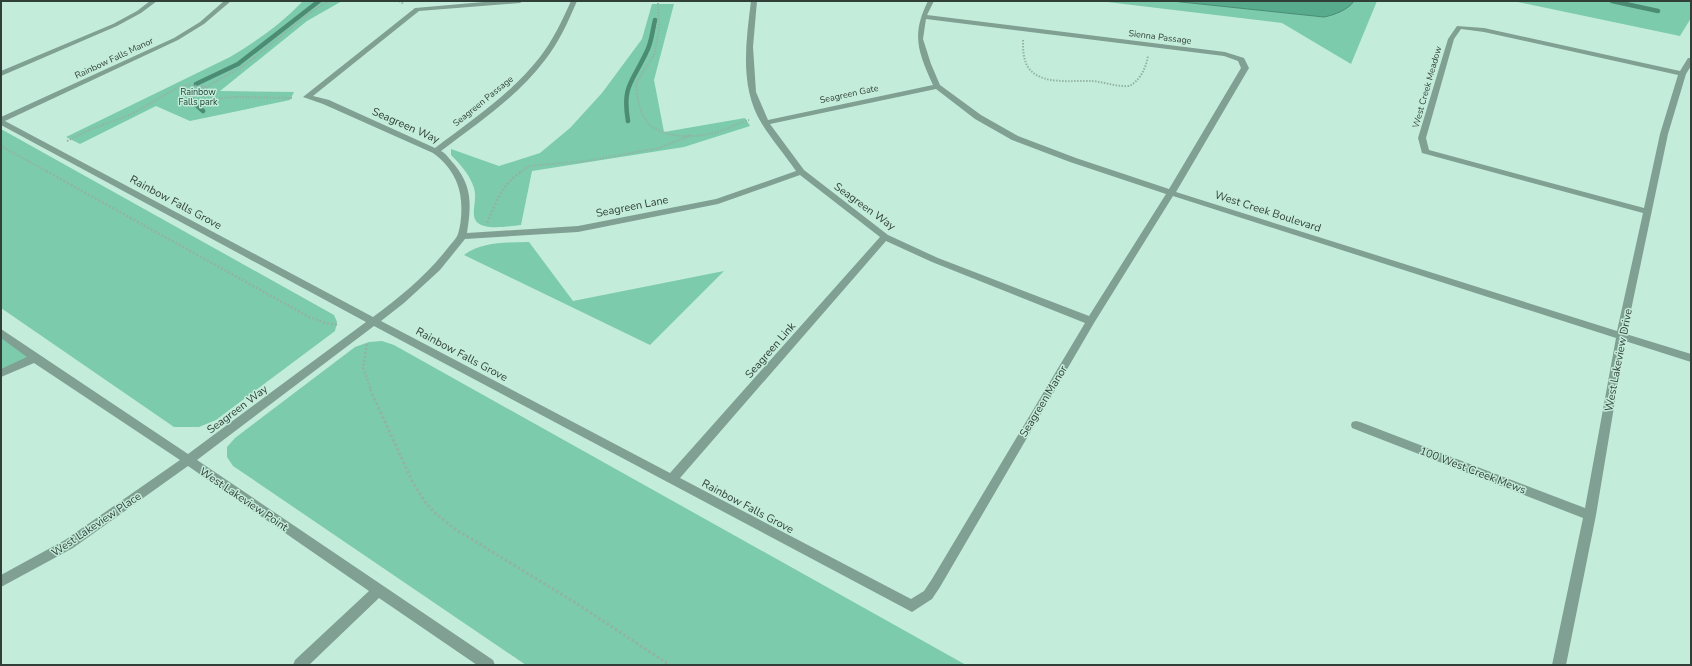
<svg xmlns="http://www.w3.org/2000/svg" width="1692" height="666" viewBox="0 0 1692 666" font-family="'Nunito Sans',sans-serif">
	<rect width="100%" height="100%" fill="#c4ecdb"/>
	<!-- green -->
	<path fill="#7bcbac" d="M303,1h39l-35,20 -87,70 74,1 -4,8 -100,21 -34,-15 -76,38 -14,-7 164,-80c27,-16 51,-33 73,-56z
		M1099,1h278l-26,63 -69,-41z
		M1513,1h178v17l-11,18z
		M652,4h22l-20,76 10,52 81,-14 5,8 -66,21 -152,24 -11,54c-11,1 -45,8 -47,-9 -1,-10 3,-18 0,-28 -4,-13 -13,-23 -23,-33v-6l48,17 41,-13 30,-25 32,-35 40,-54z
		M1,129l333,186 3,7 -2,9 -119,89 -17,7h-25l-173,-119z
		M529,242l44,59 151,-30 -74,74 -186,-90c19,-14 42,-12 65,-13z
		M1,333l34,25 -34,15z
		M382,341l12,4 572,320h-440l-293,-199 -6,-9v-10l8,-9 120,-91 14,-5z"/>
	<!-- water -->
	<path fill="#58ac8d" stroke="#4c8c74" d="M1172,1h182c-6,9 -20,14 -30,16z"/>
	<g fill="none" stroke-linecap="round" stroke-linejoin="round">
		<!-- stream -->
		<path stroke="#4c8c74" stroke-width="4.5" d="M1612,1l46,10
			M196,84l42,-20 81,-63
			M189,93l5,10 9,8
			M628,121c-6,-35 4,-38 18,-68 6,-11 6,-21 9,-33"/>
		<!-- path-far2 -->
		<path stroke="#93b3a6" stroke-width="2" stroke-dasharray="1.5 1.5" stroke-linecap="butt" d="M399,1l5,3
			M658,3l1,28 -5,24 -18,28c0,12 4,32 13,41 16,15 48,14 68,8 11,-3 21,-9 32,-12
			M1023,40c0,9 0,19 5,27 12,19 46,13 64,14 13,1 24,6 37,5 11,-5 17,-18 19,-30
			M292,98l-56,-1 -21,2 -5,-3 -5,-7c13,-11 29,-16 42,-26 28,-20 52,-45 82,-62
			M67,141l22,-11 43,-16 43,-25 11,-4 21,2
			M1,146l47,26
			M521,172l8,-6 57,-5 73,-13 32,-13"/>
		<!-- path-far1 -->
		<path stroke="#93b3a6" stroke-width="2.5" stroke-dasharray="2 2" stroke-linecap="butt" d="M46,171l263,146 16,6 14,2
			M487,223c10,-22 14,-38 35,-52
			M367,344l-4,24 8,22"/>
		<!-- path -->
		<path stroke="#93b3a6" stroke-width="3" stroke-dasharray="2.5 2.5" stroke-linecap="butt" d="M370,389l43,94 12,19 11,12 19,15 116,71 99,65"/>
		<!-- minor -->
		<path fill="#7fa092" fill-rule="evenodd" d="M150,1h7l-16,12 -24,13 -116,50v-5l112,-47 24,-13z
			M224,1h7l-27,23 -26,16 -173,81 368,196c27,-20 53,-41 74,-68 3,-4 9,-10 11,-15 3,-10 4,-22 3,-33 -1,-19 -12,-37 -28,-48l-110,-49 -20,-7 112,-89 80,-7h28l-3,2 -101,8 -106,85 16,4 106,48c37,-28 76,-54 105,-91 13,-17 22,-36 31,-56h6c-9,21 -18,41 -32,59 -28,37 -67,63 -104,91 6,3 9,9 13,13 19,23 17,42 13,69l111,-7 138,-27 80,-28c-11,-16 -24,-31 -34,-47 -23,-37 -16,-82 -11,-123h6l-4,46 3,45 12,28 165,-35c-15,-33 -22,-50 -5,-84h6l-7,14 298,37 19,6 5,10 -73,124 441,139 26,-118 -221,-60 -4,-15 30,-99 9,-13 27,2 196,43 8,-13h3v8l-5,8 -18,60 -42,200 65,20v8l-66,-21 -29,174 -30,150h-14l31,-147 -231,-90 -1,-3 1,-3 4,-1 4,1 225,86 31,-170 -443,-142 -79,127 -154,264 -8,12 -20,13 -538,-286 -177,134 296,200 2,5h-18l-98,-67 -70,67h-16l2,-5 74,-69 -181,-125 -115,82 -72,39v-12l64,-35 115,-80 -146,-97 -33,14v-8l26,-12 -26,-19v-9l187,125 178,-132 -365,-197v-8l173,-79 26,-16zM926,19l298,37 14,5 3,7 -72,121 -93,-31 -58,-22 -37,-21 -41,-30 -9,-21 -8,-25zM1461,29l23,3 194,43 -18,59 -16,74 -215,-58 -3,-12 28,-99zM936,89l39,30 37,21 58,22 96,32 -77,122 -151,-58 -50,-23 -84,-65 -34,-46zM800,175l80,62 -210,236 -289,-152 23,-18 36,-33 25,-31 113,-7 140,-28zM886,241l46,21 153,61 -153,256 -8,12 -13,8 -231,-121z"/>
	</g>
	<g text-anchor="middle" stroke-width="3" stroke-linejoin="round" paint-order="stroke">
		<!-- far-street labels -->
		<g font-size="9" fill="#304039" stroke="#c4ecdb">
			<text transform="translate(1160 37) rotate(7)" y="3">Sienna Passage</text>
			<text transform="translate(114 58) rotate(-25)" y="3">Rainbow Falls Manor</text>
			<text transform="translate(1427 87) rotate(-74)" y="3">West Creek Meadow</text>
			<text transform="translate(849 94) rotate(-12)" y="3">Seagreen Gate</text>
			<text transform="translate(483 101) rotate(-39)" y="3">Seagreen Passage</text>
		</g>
		<!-- far-park labels -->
		<g font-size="9" fill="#183e30" stroke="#c4ecdb">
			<text x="198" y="95">Rainbow<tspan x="198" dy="10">Falls park</tspan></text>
		</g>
		<!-- street labels -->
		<g font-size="11" fill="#304039" stroke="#c4ecdb">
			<text transform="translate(406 125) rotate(24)" y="4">Seagreen Way</text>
			<text transform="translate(176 202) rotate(28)" y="4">Rainbow Falls Grove</text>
			<text transform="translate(632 206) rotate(-11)" y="4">Seagreen Lane</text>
			<text transform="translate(865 206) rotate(36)" y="4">Seagreen Way</text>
			<text transform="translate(1268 211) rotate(18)" y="4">West Creek Boulevard</text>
			<text transform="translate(770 350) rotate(-49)" y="4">Seagreen Link</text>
			<text transform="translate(462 354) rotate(28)" y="4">Rainbow Falls Grove</text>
			<text transform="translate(1618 360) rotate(-79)" y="4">West Lakeview Drive</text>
			<text transform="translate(1043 401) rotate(-59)" y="4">Seagreen Manor</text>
			<text transform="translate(237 409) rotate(-37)" y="4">Seagreen Way</text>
			<text transform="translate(1473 470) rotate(21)" y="4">100 West Creek Mews</text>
			<text transform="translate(244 499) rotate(34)" y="4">West Lakeview Point</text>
			<text transform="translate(748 506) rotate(28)" y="4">Rainbow Falls Grove</text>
			<text transform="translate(96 524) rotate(-34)" y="4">West Lakeview Place</text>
		</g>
	</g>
	<!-- border -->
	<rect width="1692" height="666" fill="none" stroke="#304039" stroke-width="4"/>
</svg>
